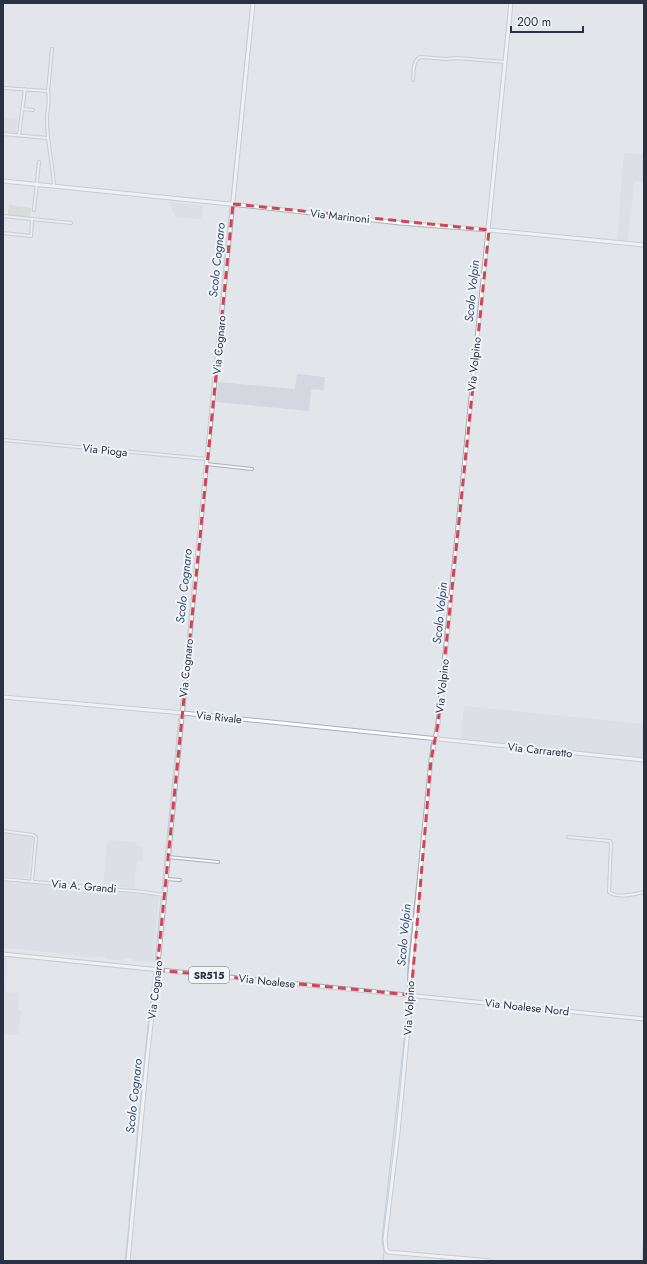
<svg xmlns="http://www.w3.org/2000/svg" width="647" height="1264" font-family="Jost,sans-serif">
<style>
.built{fill:#d4d7df}
.green{fill:#c6d4c3}
.lines{fill:none;stroke-linecap:round;stroke-linejoin:round}
.stream{stroke:#9cb0cb;stroke-width:1}
.street-casing{stroke:#aaafb8;stroke-width:4}
.secondary-casing{stroke:#aaafb8;stroke-width:5}
.primary-casing{stroke:#a1a8b6;stroke-width:5}
.street{stroke:#f5f6f8;stroke-width:2}
.secondary{stroke:#fff;stroke-width:3}
.primary{stroke:#fff;stroke-width:3}
.marked{fill:none;stroke:#d14551;stroke-width:3;stroke-dasharray:8 5;stroke-linejoin:round}
.labels{text-anchor:middle;dominant-baseline:central;stroke-width:4;stroke-linejoin:round;paint-order:stroke}
.shield{fill:#f1f4f8;stroke:#656c79;stroke-width:1}
.shield-label{font-size:10px;font-weight:bold;fill:#293143}
.street-label{font-size:11px;fill:#293143;stroke:#f1f4f8}
.water-label{font-size:12px;font-style:italic;fill:#324d78;stroke:#f1f4f8}
</style>
<rect width="100%" height="100%" fill="#e2e5ea"/>
<path class="built" d="M3 118 18 119 16 134 3 133Z
M624 153 644 155V182L634 181 628 241 617 240Z
M171 202 203 206 201 219 176 217 172 209Z
M297 374 325 377 324 390 311 389 309 411 216 402 218 382 295 389Z
M464 706 644 724V758L461 741Z
M3 833 33 836 28 878 3 876Z
M109 840 136 842V846L143 847 142 861H137L134 888 103 885 107 843H109Z
M3 881 152 895 159 897 154 948V962L132 961V959L126 958 122 960 105 959V957L97 956 96 958 30 950 3 948Z
M3 957H7L6 992 18 993V1010L21 1011 18 1035 3 1034Z"/>
<path class="green" d="M9 205 31 208 30 217 8 215Z"/>
<g class="lines">
<path class="stream" d="M231 200 251 3
M487 226 509 3
M205 458 230 207
M180 712 205 462
M436 724 481 284
M430 760 431 745 434 735
M162 890 179 716
M155 962 161 898
M408 990V966L427 787
M129 1222 143 1073 154 972
M125 1261 129 1225
M383 1261 384 1252 382 1239 408 1005
M642 1261 644 1236"/>
<g class="street-casing">
<path id="street" d="M413 80C414 72 412 60 421 57L446 59 457 58 505 62
M3 88 48 91C50 98 48 108 47 116 46 140 53 163 54 186
M48 91 52 49
M22 109 33 110
M3 134 47 138
M19 135 25 89
M34 210 39 162
M3 216 71 223
M3 233 31 236 32 219
M3 440 207 459
M206 464 252 469
M3 831 33 835 36 837 32 882
M568 837 610 841 611 843 609 892C618 899 634 894 644 892
M168 857 218 862
M3 879 143 892 164 895
M166 879 180 880"/>
</g>
<g class="secondary-casing">
<path id="secondary" d="M3 181 240 205 400 223 489 230 644 245
M3 697 183 713 644 760
M128 1261 147 1059 159 954 207 459 253 3
M491 1261 388 1252 386 1249 385 1239 398 1132 409 1018 410 975 431 760 438 724 511 3
M644 1261V1260"/>
</g>
<g class="primary-casing">
<path id="primary" d="M3 954 644 1019"/>
</g>
<use href="#street" class="street"/>
<use href="#secondary" class="secondary"/>
<use href="#primary" class="primary"/>
</g>
<path d="M0 0H647V1264H0ZM233 204 489 230 438 724 431 760 411 995 157 970Z" fill="#e2e5ea" fill-opacity=".55" fill-rule="evenodd"/>
<path class="marked" d="M233 204 489 230 438 724 431 760 411 995 157 970Z"/>
<g class="labels">
<rect class="shield" x="189" y="967" width="40" height="16" rx="3"/>
<g class="shield-label">
<text x="209" y="975">SR515</text>
</g>
<g class="street-label">
<text transform="translate(340 216) rotate(6)">Via Marinoni</text>
<text transform="translate(219 345) rotate(-85)">Via Cognaro</text>
<text transform="translate(474 364) rotate(-84)">Via Volpino</text>
<text transform="translate(105 450) rotate(6)">Via Pioga</text>
<text transform="translate(186 668) rotate(-84)">Via Cognaro</text>
<text transform="translate(442 686) rotate(-84)">Via Volpino</text>
<text transform="translate(219 717) rotate(6)">Via Rivale</text>
<text transform="translate(540 750) rotate(6)">Via Carraretto</text>
<text transform="translate(84 886) rotate(5)">Via A. Grandi</text>
<text transform="translate(267 981) rotate(6)">Via Noalese</text>
<text transform="translate(155 990) rotate(-83)">Via Cognaro</text>
<text transform="translate(527 1007) rotate(6)">Via Noalese Nord</text>
<text transform="translate(409 1008) rotate(-87)">Via Volpino</text>
</g>
<g class="water-label">
<text transform="translate(217 260) rotate(-84)">Scolo Cognaro</text>
<text transform="translate(472 291) rotate(-84)">Scolo Volpin</text>
<text transform="translate(184 586) rotate(-84)">Scolo Cognaro</text>
<text transform="translate(440 613) rotate(-84)">Scolo Volpin</text>
<text transform="translate(404 935) rotate(-85)">Scolo Volpin</text>
<text transform="translate(134 1096) rotate(-84)">Scolo Cognaro</text>
</g>
</g>
<rect width="647" height="1264" fill="none" stroke="#293143" stroke-width="8"/>
<path d="M511 26v6h72v-6" fill="none" stroke="#293143" stroke-width="2"/>
<text x="517" y="26" font-size="12" fill="#293143" stroke="#f1f4f8" stroke-width="3" paint-order="stroke">200 m</text>
</svg>
